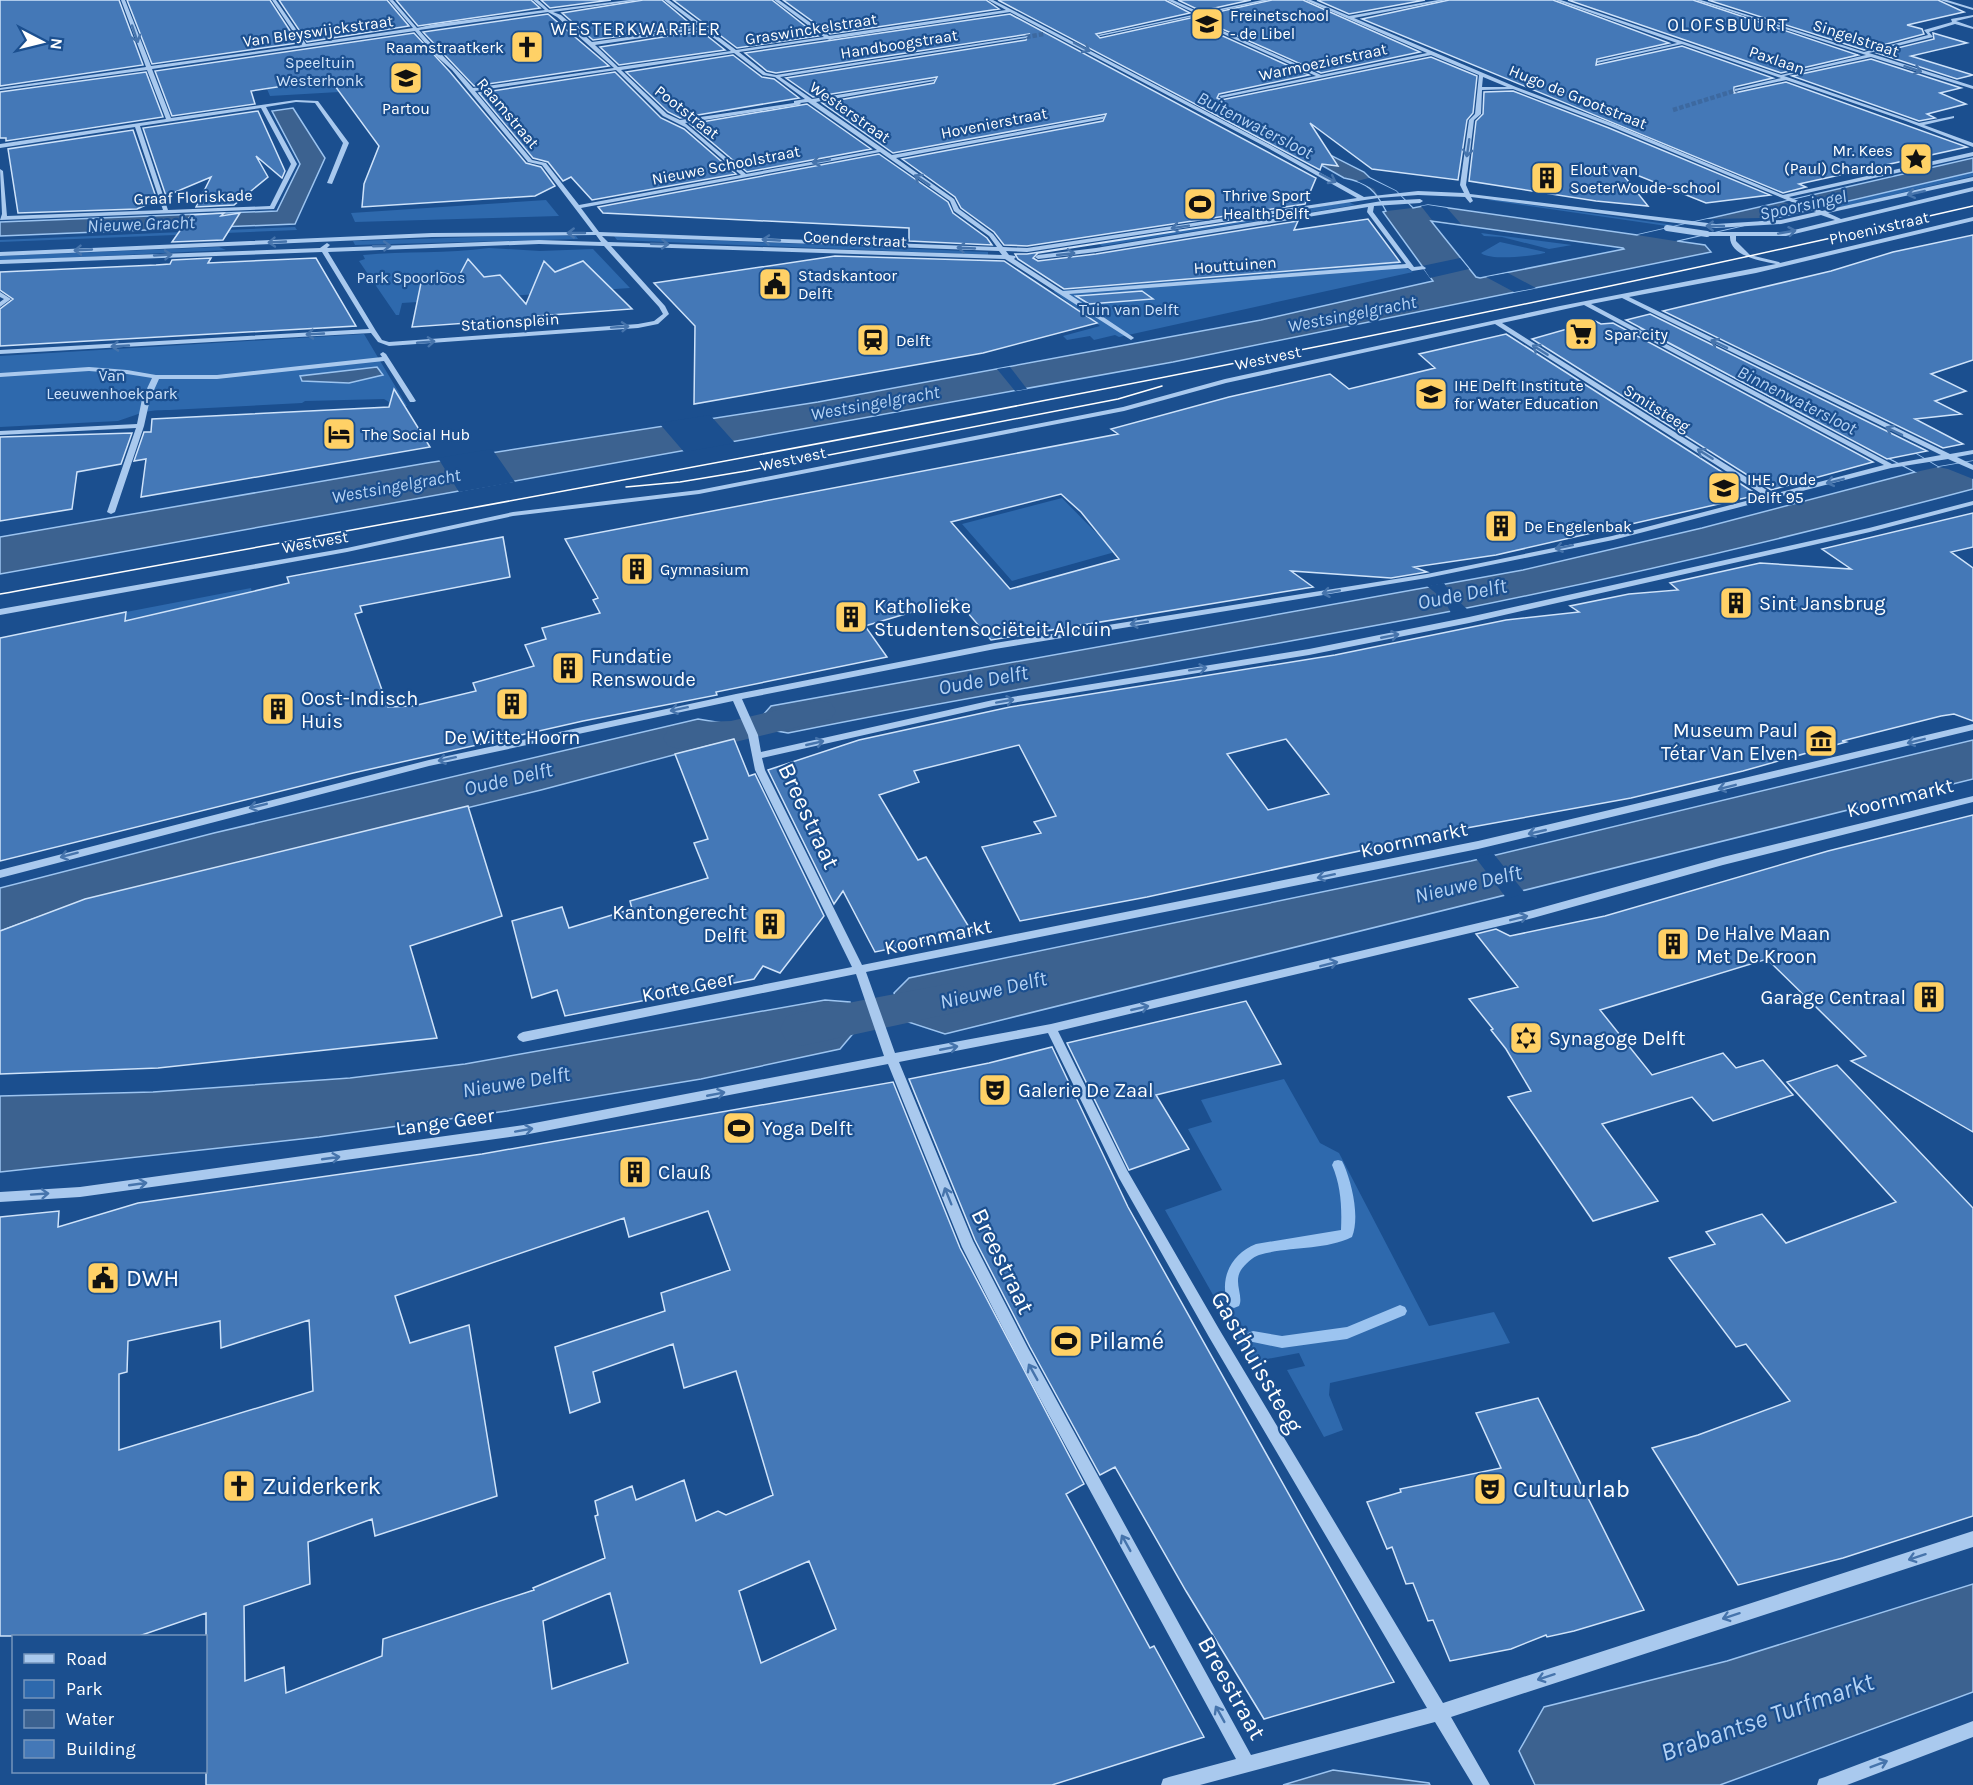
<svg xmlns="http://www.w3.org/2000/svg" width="1973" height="1785" font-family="Karla,sans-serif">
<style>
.green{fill:#2e69ad}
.water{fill:#3c6290;stroke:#9cc4f0;stroke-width:1.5;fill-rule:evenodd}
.pier{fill:#1b4f8f}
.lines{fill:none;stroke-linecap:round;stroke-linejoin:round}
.stream{fill:#9cc4f0;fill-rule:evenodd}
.canal{fill:#3c6290;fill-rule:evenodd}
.building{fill:#4478b7;stroke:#cfe3fa;stroke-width:1.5;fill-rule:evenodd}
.minor-tunnel{stroke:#3d69a0;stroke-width:4.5;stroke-dasharray:4.5 2;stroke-linecap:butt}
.minor{fill:#a9c9ee;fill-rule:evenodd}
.tram{stroke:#fff;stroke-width:1.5}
.minor-bridge{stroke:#a9c9ee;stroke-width:6}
.oneway{stroke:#4674ac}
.labels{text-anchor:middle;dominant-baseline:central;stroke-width:4.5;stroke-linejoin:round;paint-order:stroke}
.far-poi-label{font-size:16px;fill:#fff;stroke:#1b4f8f;text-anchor:start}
.far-street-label{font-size:16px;fill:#fff;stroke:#1b4f8f}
.far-park-label{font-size:16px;fill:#cfe3fa;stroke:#1b4f8f}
.far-neighbourhood-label{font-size:18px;letter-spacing:1.5px;fill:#fff;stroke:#1b4f8f}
.far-water-label{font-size:18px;font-style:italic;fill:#b5d3f5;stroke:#1b4f8f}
.poi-label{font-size:20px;fill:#fff;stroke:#1b4f8f;text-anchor:start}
.street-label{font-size:20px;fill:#fff;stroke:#1b4f8f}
.water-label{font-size:21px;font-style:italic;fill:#b5d3f5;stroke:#1b4f8f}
.near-street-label{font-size:24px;fill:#fff;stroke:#1b4f8f}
.near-poi-label{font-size:24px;fill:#fff;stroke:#1b4f8f;text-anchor:start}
.near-water-label{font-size:26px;font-style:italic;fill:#b5d3f5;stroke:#1b4f8f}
</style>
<rect width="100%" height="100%" fill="#1b4f8f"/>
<path class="green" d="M269 57 364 84 339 92 270 96 267 89 286 86Z
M1973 172V176L1841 207 1835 205Z
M546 200 559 216 355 222 351 213Z
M1488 200H1496L1674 225 1667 226Z
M1349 202 1355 205 1102 246 1099 244Z
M295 227 297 230 0 242V240Z
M1481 233 1572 245 1549 249 1502 237 1484 236Z
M539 235 576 236 578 239 355 245 353 241Z
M614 236 988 252V255L617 240Z
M1500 242 1545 252V253C1532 256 1490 261 1481 253Z
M219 247 226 250 0 261V256Z
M489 248 540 251 593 249 630 288 402 303 399 315H396L359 261 365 259 363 255C405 251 447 254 489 248Z
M1398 263 1413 272 1119 337 1115 335 1094 340 1090 336 1067 340 1063 336 1100 326 1053 291Z
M364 334 407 406 388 407 389 402 384 399 305 401 302 403 170 410C144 410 142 413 118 421L0 427V356Z
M1062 498 1115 552 1012 581 962 524Z
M251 588 252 592 125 620 126 612Z
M1284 1079 1320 1143 1339 1153 1429 1326 1494 1312 1510 1343 1330 1383 1329 1395 1343 1430 1324 1437 1287 1370 1305 1366 1299 1353 1251 1362 1165 1210 1222 1190 1188 1129 1212 1122 1201 1100Z"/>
<path class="water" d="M1087 32 1364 172 1370 178 1396 191 1413 208 1428 205 1637 235 1973 158V172L1677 241 1705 245 1711 252 1173 362 0 574V537L427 463 818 402 1261 320 1433 281 1383 212 1386 211C1376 191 1367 182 1344 178ZM1431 221 1623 248 1624 249 1480 278 1476 277Z
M293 108 325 158 295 224 0 236V222L277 211 300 164 272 111Z
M1636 323 1881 433 1938 467 1973 461V489C1800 535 1627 576 1452 611 1231 654 1008 688 788 733L771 730 763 715 771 706 1523 570 1702 528 1915 472 1641 329Z
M377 367 383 375 349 383 302 381 300 376Z
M698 719 728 724 734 739 541 790 85 900 0 931V888L214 833Z
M1973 740V779L945 1034 902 1020 894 993 909 978 1471 861Z
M825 1000 850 1002 856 1030 840 1049 701 1079 507 1111 319 1137 0 1172V1096L153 1092 350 1078 465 1064Z
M1973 1584V1692L1720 1785H1535L1519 1751 1544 1707 1727 1661Z
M1333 1770 1429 1783 1430 1785H1283Z"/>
<path class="pier" d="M1369 178 1396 191 1412 208 1387 211 1374 189 1357 181Z
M1813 195 1835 205 1805 212 1784 202Z
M1428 205 1447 208 1461 224 1432 220 1421 206Z
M1797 213 1675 241 1637 235 1707 219 1761 218Z
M1460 258 1469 269 1430 278 1422 266Z
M1508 273 1536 288 1514 292 1486 277Z
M1010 367 1027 389 1015 391 997 369Z
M710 415 735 443 684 452 659 423Z
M1881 433 1938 467 1973 461V479L1948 469 1938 467 1916 472 1855 440Z
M492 449 515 482 459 492 438 458Z
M1444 583 1451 594 1468 610 1451 613 1444 600 1427 586Z
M1493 853 1525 893 1507 899 1475 857Z"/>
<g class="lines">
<path class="stream" d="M1338 1160 1342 1161 1344 1165C1352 1184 1360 1217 1352 1237 1323 1251 1289 1246 1259 1255 1253 1257 1245 1264 1241 1270 1233 1283 1244 1296 1239 1306L1234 1308 1229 1306C1218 1281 1230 1254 1256 1244L1341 1230C1342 1207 1341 1186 1332 1165L1334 1161Z
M1400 1305 1405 1307 1407 1311 1405 1315 1347 1339 1282 1348 1248 1341 1246 1337 1248 1333 1253 1331 1282 1336 1347 1327Z"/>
<path class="canal" d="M819 700 831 703 836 711 831 719 731 743 702 744 680 749 668 746 663 738 668 730 702 722 731 721Z
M952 983 967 988 973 999 967 1010 801 1046 786 1041 780 1029 786 1017 801 1012Z"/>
</g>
<path class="building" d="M0 0H119L143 65 0 86Z
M127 0H270L298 43 152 64Z
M279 0H387L409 26 307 42Z
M396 0H531L540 8 418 26Z
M541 0H611L550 8Z
M643 0H662L693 26 593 40 562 13Z
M673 0H772L818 36 737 48Z
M783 0H986L999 9 830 34Z
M998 0H1165L1190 13 1096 34 1100 38 1272 0H1303L1420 52 1321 73 1220 28 1215 30 1216 33 1309 75 1219 94 1217 98 1221 100 1431 57 1477 76 1473 113 1467 120 1458 180 1372 169 1310 123 1338 166 1322 164 1320 170Z
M1178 0H1251L1201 11Z
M1317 0H1425L1349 14Z
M1449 0H1553L1669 43 1597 59 1596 65 1682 46 1773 78 1734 87V93L1786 82 1967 147 1799 184 1806 187 1783 193 1362 19Z
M1568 0H1693L1858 55 1781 73Z
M1708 0H1938L1964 12 1907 25 1922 29 1924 34 1864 50Z
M548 14 609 66 474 86 423 32Z
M1010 14 1316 178 1305 204 1027 246 1004 245 994 232 961 208 955 197 902 159 1103 121 1106 114 893 153 822 103 934 83 937 77 813 97 786 78 1026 40 1029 34 776 73 767 71 745 53Z
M701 31 725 50 619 65 600 47Z
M414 33 450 72 526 163 541 167 555 186 535 196 362 207 364 184 379 146 330 79 251 91 255 104 172 116 155 71Z
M1933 33 1967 43 1911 56 1973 75 1957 79 1877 53 1934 39Z
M733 55 762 77 774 79 799 98 680 118 668 112 626 72Z
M1871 59 1961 88 1940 93 1966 104 1927 114 1935 118 1919 121 1792 76Z
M146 72 163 117 6 141V138H0V92Z
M615 72 661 118 684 129 736 174 592 200 571 177 563 181 548 162 533 158 479 93Z
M1513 91 1609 128 1770 195 1706 203 1617 167 1648 206 1596 201 1469 181 1476 121 1483 114 1484 92Z
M807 104 871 149 747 172 690 124Z
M258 111 285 171 282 178 256 156 268 177 234 205 196 207 211 177 166 196 143 128Z
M133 130 157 200 137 209 18 213 8 149Z
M879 154 948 202 953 213 987 238 992 245 909 241V228L603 213 598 207Z
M224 213 221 216 240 213 223 240 172 242 191 215Z
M1292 213 1038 253 1033 258 1038 261 1096 254 1298 221 1294 230 1368 219 1400 262 1064 289 1018 259 1015 254H1027Z
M1973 235V360L1931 374 1966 391 1935 401 1961 414 1915 419 1963 444 1943 448 1663 311 1831 271 1893 252Z
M835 256 1004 261 1097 323 983 353 694 404 695 326 654 283Z
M211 258 208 263 316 258 356 326 0 346V309L13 299 0 290V272L156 265 170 264 172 260Z
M468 259 484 277 500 275 526 304 544 261 555 272 583 261 632 309 538 316 543 322 477 327 481 322 412 327 422 278 438 272 459 276Z
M1142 291 1153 299 1089 304 1076 296Z
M1650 314 1927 451 1887 459 1626 320Z
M1595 321 1601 324 1613 323 1873 462 1771 490 1532 339Z
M1506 334 1758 495 1496 555 1414 567 1427 572 1391 578 1291 571 1313 587 991 640 956 599 865 626 887 657 716 692 717 695 583 721 353 773 0 861V638L126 612 125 621 289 583 287 577 503 537 510 577 360 606 362 612 355 614 388 707 413 706 476 691 473 683 534 666 525 645 546 639 542 628 600 613 593 600 598 598 565 539 1118 434 1111 429 1229 397 1330 374 1349 389 1435 368 1419 354ZM1061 494 1081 512 1119 559 1010 589 951 522Z
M394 389 430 447 141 497 146 459 134 461 144 432H151L152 419 389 407Z
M132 433 121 464 77 472 72 509 0 521V437Z
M1973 513V547L1951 552 1973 568V721L1954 714 1941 716 1842 741 1846 742 1743 771 1631 798 1461 829 1147 897 1020 921 982 847 1041 833 1034 822 1056 816 1019 745 914 771 919 782 879 795 918 860 926 857 972 932 875 952 843 891 834 904 768 770 859 740 1010 707 1335 655 1506 620 1579 612 1570 606 1629 594 1678 590 1670 583 1760 563 1851 569 1822 549ZM1286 739 1329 794 1268 810 1227 754Z
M734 739 749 776 755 774 824 916 780 973 763 966 754 979 565 1016 557 990 532 998 512 921 562 907 569 928 632 909 630 901 708 878 694 843 708 839 675 754Z
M468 806 502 916 410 946 437 1038 158 1068 0 1074V931L85 899Z
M1973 815V1132L1851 1061 1866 1056 1767 959 1600 1010 1652 1075 1723 1053 1736 1068 1763 1060 1793 1095 1713 1121 1692 1097 1602 1124 1658 1201 1593 1221 1508 1097 1531 1091 1506 1049 1491 1030 1493 1029 1469 999 1518 987 1476 934 1496 929 1510 936 1605 916 1828 851Z
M1246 1001 1281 1064 1156 1095 1189 1149 1129 1170 1067 1043Z
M1052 1047 1128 1207 1394 1682 1264 1719 1186 1591 1115 1467 1100 1475 1030 1347 975 1240 909 1079 989 1063Z
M1837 1065 1973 1208V1516L1843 1558 1738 1585 1652 1448 1698 1435 1790 1401 1746 1344 1736 1347 1669 1258 1715 1244 1706 1232 1762 1214 1786 1243 1896 1202 1787 1082Z
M893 1082 960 1248 1084 1484 1066 1494 1150 1648 1154 1646 1204 1737 1052 1785H206V1613L139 1636H0V1217L59 1211 58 1227 138 1203 482 1154ZM708 1211 730 1270 661 1293 665 1311 555 1347 570 1413 600 1402 593 1372 673 1344 684 1388 736 1371 773 1495 726 1515 718 1511 696 1521 684 1480 636 1500 632 1486 595 1501 598 1515 595 1516 605 1558 533 1588 534 1590 383 1639 382 1656 286 1693 284 1667 245 1681 244 1606 310 1584 308 1542 372 1519 375 1536 497 1496 469 1325 410 1343 395 1296 624 1218 629 1237ZM309 1320 313 1391 119 1450V1374L127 1372 128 1341 220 1321 221 1348ZM809 1561 836 1629 761 1663 739 1591ZM610 1593 628 1663 552 1689 543 1621Z
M1538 1398 1644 1610 1574 1631 1547 1637 1546 1635 1511 1649 1450 1661 1433 1620 1428 1621 1413 1583 1406 1584 1392 1547 1387 1549 1367 1502 1401 1492 1400 1489 1501 1468 1476 1413Z"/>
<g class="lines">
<path class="minor-tunnel" d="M1026 37 1044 34
M1673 110 1737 90"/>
<path class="minor" d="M121 0H125L151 66 302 45 272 0H276L306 44 413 28 389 0H393L417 28 435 24 545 10 533 0H538L549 10 629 0H641L553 12 561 15 592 42 699 27 664 0H669L736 50 824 37 774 0H779L829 36 1006 10 988 0H993L1270 145 1364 197 1418 191 1464 193 1460 185 1469 120 1475 114 1479 75 1431 55 1221 98 1219 96 1316 76 1217 31 1221 30 1321 75 1427 53 1305 0H1311L1349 16 1438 0H1447L1354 18 1516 87 1614 124 1783 195 1973 152V156L1789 197 1822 211 1973 177V181L1828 213 1841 219 1973 187V191L1786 236H1736V241L1750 255 1779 262 1780 263 1973 217V221L1756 273 1629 297 1950 454 1973 450V454L1957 457 1973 465V470L1948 459 1891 468 1613 540 1427 578 995 649 742 699 758 735 761 752 993 700 1309 649 1469 617 1869 528 1973 501V505L1870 532 1469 623 1309 655 993 706 762 758 765 770 862 965 1478 841 1973 724V730L1478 849 866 972 895 1053 1051 1024 1533 910 1723 857 1973 796V802L1723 865 1533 918 1058 1031 1127 1170 1219 1329 1443 1703 1973 1531V1547L1451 1717 1490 1785H1473L1435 1722 1200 1785H1161L1163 1779 1169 1777 1236 1759 1018 1358 962 1247 888 1064 524 1135 80 1197 0 1202V1192L80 1187 524 1125 884 1056 856 974 523 1042 519 1040 517 1037 519 1034 523 1032 852 967 755 770 748 735 733 701 429 766 0 878V870L429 760 736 694 995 643 1427 574 1612 536 1765 496 1495 324 1226 383 1124 411 699 494 513 516 347 552 0 615V609L347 548 513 512 699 490 1123 407 1225 379 1560 306 1776 264C1761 261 1729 256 1730 236H1707L1704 234 1707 232H1786L1835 220 1821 215 1781 224 1716 228 1471 197 1473 201 1470 203 1465 197 1418 195 1378 198 1027 252 1006 251 1009 255 1015 256 1016 257 1014 259 1063 291 1406 264 1367 212 1368 207 1096 252 1038 259 1035 257 1038 255 1096 248 1382 201 1420 199 1423 201 1420 203 1374 206 1373 212 1414 267 1423 266 1426 268 1425 269 1412 271 1408 268 1069 294 1133 337 1134 338 1131 340 1005 259 611 246 665 306 669 314 658 324 638 328 389 346 378 342 371 333 0 354V350L369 329 322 252 0 264V260L320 248 327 243 330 245 327 248 539 240 601 242 596 235 432 237 0 256V252L432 233 593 232 542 165 528 162 452 70 435 55 415 31 152 69 171 118 296 100 318 101 349 143 332 184 327 183 343 143 315 103 296 102 266 107 297 164 274 209 0 220 2 214 0 169 3 171 7 216 163 210 135 127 0 148V144L166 119 147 70 0 90V88L146 67ZM548 12 557 17 614 68 473 88C456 68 436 50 419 30ZM1010 12 1266 147 1357 198 1027 248 1003 247 993 234 959 209 954 199 896 158 1103 119 1105 116 892 155 816 102 934 81 936 79 812 99 780 77 1026 38 1028 36 776 75 766 73 739 52 827 39 830 40 832 39ZM702 29 731 51 618 67 595 45ZM734 53 763 75 775 77 805 99 794 101V103L680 120 667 114 621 70ZM616 70 663 116 685 127 741 175 579 205 546 163 532 160 475 91ZM1483 77 1507 87H1482ZM1513 89 1610 126 1816 212 1781 220 1716 224 1470 194 1466 185 1474 120 1481 114 1482 90ZM808 102 877 150 746 174 685 123 799 105 801 104 800 103ZM261 108 291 164 270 206 168 210 140 126ZM880 152 950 201 954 211 989 236 997 247 599 232 581 208ZM602 236 999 251 1002 255 608 242ZM539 244 604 246 659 307 663 314 654 321 638 324 389 342 382 340 376 331 328 252ZM1622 298 1941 455 1892 464 1591 304ZM1584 305 1884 465 1773 494 1502 323ZM1048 1033 1119 1178 1209 1337 1427 1708 1251 1755 1028 1348 973 1241 899 1062Z
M1167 0H1173L1201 13 1262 0H1270L1100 36 1098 35 1197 14Z
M1555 0H1561L1781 75 1866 55 1695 0H1701L1864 52 1928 35 1924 30 1952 22 1951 19 1973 15V17L1956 21 1973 27V29L1955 24 1929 32 1933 37 1869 53 1973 86V89L1871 57 1784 76 1919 123 1954 116V118L1924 125 1973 143V147L1906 121 1786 80 1735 91V89L1781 78 1682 44 1597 63V61L1677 43Z
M1940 0H1947L1973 8V10Z
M0 292 11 299 0 307V302L4 299 0 297Z
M383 352 386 354 416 401 414 402H410L384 361 217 379H159L150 399 144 426 115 512 111 514 107 512 136 428 0 435V431L137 424 142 399 152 378 127 374 89 371 0 377V373L89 367 127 370 156 375H217L382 357 380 354Z
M1973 1721V1737L1847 1785H1817L1819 1779 1825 1777Z"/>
<path class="tram" d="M626 487 680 482 746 471 1118 399 1162 386
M0 594C660 474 1319 356 1973 206"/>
<path class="minor-bridge" d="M1667 228 1707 234"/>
</g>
<defs><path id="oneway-shaft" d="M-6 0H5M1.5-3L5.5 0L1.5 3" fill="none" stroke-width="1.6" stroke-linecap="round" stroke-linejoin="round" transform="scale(1.5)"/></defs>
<g class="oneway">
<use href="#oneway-shaft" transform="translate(135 34) rotate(71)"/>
<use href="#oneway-shaft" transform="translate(1082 47) rotate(28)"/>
<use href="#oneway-shaft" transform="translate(1913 69) rotate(18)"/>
<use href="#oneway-shaft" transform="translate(1468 148) rotate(98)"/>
<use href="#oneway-shaft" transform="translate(821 161) rotate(170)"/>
<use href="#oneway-shaft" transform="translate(1328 178) rotate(28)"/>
<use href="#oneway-shaft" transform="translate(922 180) rotate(-146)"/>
<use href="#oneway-shaft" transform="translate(1916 193) rotate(167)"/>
<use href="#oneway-shaft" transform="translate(1715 226) rotate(-180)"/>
<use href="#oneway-shaft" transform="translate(1180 227) rotate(171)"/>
<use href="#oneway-shaft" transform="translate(1787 232) rotate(-10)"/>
<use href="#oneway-shaft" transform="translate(576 233) rotate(-180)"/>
<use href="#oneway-shaft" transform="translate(771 240) rotate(-177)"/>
<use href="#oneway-shaft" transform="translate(277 242) rotate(177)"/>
<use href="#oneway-shaft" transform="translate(660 244) rotate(2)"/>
<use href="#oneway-shaft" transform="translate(382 246) rotate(-2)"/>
<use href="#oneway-shaft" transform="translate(966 248) rotate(-177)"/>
<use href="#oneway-shaft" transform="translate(83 250) rotate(177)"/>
<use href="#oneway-shaft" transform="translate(1066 254) rotate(-6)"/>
<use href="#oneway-shaft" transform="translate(163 255) rotate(-3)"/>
<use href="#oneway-shaft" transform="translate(620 327) rotate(-4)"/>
<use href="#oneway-shaft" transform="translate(315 334) rotate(177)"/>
<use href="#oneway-shaft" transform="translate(426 342) rotate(-5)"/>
<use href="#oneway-shaft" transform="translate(1719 344) rotate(-154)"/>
<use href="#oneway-shaft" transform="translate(120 346) rotate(177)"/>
<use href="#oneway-shaft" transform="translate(1540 350) rotate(-148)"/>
<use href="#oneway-shaft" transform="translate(1894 431) rotate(-154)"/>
<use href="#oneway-shaft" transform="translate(1705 454) rotate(-148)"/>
<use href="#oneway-shaft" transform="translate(1835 481) rotate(166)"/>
<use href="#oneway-shaft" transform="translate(1564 547) rotate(168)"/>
<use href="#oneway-shaft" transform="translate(1331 592) rotate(170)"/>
<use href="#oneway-shaft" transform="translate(1139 623) rotate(171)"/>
<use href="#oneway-shaft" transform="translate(1390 636) rotate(-11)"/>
<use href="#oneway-shaft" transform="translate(1198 669) rotate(-9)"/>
<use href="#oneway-shaft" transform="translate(1005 701) rotate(-10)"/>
<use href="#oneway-shaft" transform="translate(679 709) rotate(168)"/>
<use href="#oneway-shaft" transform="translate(1916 741) rotate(166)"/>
<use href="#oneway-shaft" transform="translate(815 743) rotate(-13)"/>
<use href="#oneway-shaft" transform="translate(447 759) rotate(168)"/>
<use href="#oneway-shaft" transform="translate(1727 787) rotate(166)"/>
<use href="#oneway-shaft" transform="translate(258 806) rotate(166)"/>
<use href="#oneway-shaft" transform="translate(1537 832) rotate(167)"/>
<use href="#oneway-shaft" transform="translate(69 855) rotate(165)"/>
<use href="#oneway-shaft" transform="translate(1326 876) rotate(168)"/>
<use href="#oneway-shaft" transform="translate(1519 918) rotate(-14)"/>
<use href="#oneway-shaft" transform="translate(1329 964) rotate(-14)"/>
<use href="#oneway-shaft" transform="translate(1140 1008) rotate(-13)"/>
<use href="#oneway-shaft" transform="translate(949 1048) rotate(-11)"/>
<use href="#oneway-shaft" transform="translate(716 1094) rotate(-11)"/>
<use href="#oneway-shaft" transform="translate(524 1130) rotate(-10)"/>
<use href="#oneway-shaft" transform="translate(331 1158) rotate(-8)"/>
<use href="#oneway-shaft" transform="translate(138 1184) rotate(-8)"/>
<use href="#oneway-shaft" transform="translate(40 1194) rotate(-4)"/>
<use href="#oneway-shaft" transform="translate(948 1196) rotate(-112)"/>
<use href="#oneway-shaft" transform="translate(1033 1372) rotate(-119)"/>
<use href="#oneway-shaft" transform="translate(1126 1543) rotate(-119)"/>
<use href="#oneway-shaft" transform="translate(1917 1557) rotate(162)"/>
<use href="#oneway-shaft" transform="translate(1731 1616) rotate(162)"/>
<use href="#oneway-shaft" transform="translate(1546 1677) rotate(162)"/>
<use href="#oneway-shaft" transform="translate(1220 1714) rotate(-119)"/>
<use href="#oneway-shaft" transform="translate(1879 1764) rotate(-21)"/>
</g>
<defs>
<g id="school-square" transform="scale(1.725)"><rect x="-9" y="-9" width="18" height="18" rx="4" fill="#ffd166" stroke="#1b4f8f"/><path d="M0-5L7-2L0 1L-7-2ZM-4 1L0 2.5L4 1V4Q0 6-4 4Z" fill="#111"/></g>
<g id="church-square" transform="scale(1.725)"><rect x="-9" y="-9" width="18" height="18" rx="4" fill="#ffd166" stroke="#1b4f8f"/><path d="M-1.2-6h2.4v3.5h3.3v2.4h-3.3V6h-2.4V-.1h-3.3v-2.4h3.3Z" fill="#111"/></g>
<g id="sight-square" transform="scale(1.725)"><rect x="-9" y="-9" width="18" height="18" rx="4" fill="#ffd166" stroke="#1b4f8f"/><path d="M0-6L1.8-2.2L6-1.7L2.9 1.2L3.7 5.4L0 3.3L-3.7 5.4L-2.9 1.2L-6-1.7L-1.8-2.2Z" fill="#111"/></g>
<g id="building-square" transform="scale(1.725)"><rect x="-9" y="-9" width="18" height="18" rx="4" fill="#ffd166" stroke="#1b4f8f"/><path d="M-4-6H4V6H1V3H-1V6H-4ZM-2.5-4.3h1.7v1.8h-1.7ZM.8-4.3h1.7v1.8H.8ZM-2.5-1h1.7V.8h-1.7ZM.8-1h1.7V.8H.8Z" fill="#111"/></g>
<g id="stadium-square" transform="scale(1.725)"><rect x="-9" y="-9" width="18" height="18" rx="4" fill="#ffd166" stroke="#1b4f8f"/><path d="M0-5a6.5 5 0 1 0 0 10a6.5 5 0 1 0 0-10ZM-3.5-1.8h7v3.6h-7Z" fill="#111"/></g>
<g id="civic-square" transform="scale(1.725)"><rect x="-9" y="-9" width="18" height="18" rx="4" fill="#ffd166" stroke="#1b4f8f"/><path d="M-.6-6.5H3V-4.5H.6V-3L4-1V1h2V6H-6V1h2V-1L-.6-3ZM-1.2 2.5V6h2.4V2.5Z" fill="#111"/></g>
<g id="supermarket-square" transform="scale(1.725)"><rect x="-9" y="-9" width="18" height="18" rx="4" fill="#ffd166" stroke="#1b4f8f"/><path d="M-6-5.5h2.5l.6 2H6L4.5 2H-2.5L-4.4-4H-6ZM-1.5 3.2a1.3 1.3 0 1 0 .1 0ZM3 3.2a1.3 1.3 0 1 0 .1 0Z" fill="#111"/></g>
<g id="station-square" transform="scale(1.725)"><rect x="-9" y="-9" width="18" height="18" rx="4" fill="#ffd166" stroke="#1b4f8f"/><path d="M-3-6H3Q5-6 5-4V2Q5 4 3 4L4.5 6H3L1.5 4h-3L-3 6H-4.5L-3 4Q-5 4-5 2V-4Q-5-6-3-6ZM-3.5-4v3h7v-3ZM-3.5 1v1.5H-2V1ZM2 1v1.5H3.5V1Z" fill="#111"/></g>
<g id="university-square" transform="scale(1.725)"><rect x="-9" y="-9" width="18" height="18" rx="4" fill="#ffd166" stroke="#1b4f8f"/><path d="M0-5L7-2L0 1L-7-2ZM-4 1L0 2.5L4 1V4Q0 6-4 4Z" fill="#111"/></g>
<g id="hotel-square" transform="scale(1.725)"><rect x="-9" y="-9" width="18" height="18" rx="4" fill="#ffd166" stroke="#1b4f8f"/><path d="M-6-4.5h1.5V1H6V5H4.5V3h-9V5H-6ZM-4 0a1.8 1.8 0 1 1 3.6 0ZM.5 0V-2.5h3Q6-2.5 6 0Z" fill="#111"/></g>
<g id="museum-square" transform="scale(1.725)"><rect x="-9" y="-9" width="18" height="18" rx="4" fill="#ffd166" stroke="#1b4f8f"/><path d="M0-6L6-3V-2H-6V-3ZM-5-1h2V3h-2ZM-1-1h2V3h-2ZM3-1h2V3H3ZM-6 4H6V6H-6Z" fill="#111"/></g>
<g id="synagogue-square" transform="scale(1.725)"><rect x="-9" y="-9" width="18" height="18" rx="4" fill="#ffd166" stroke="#1b4f8f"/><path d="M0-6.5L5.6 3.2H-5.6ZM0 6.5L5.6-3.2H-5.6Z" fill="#111"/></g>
<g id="theatre-square" transform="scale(1.725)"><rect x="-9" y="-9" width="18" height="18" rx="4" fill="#ffd166" stroke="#1b4f8f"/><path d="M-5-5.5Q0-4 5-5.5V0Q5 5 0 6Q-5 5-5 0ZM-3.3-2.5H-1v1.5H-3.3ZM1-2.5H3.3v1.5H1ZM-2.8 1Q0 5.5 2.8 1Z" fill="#111"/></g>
</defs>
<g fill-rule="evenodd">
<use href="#school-square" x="1207" y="24"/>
<use href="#church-square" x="527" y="47"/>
<use href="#school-square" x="406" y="78"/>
<use href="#sight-square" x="1916" y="159"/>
<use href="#building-square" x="1547" y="178"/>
<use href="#stadium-square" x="1200" y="204"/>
<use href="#civic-square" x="775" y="284"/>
<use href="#supermarket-square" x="1581" y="334"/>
<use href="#station-square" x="873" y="340"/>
<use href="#university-square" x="1431" y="394"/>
<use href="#hotel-square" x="339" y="434"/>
<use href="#school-square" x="1724" y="488"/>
<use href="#building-square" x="1501" y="526"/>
<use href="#building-square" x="637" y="569"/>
<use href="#building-square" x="1736" y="603"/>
<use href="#building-square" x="851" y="617"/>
<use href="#building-square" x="568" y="668"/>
<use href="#building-square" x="512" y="704"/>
<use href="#building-square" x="278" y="709"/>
<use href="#museum-square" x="1821" y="741"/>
<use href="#building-square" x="770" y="924"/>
<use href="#building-square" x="1673" y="944"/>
<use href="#building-square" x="1929" y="997"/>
<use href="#synagogue-square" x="1526" y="1038"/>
<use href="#theatre-square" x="995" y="1090"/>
<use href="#stadium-square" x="739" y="1128"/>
<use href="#building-square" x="635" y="1172"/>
<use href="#civic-square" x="103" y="1278"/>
<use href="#stadium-square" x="1066" y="1341"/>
<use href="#church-square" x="239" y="1486"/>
<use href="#theatre-square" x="1490" y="1489"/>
</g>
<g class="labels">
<g class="far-poi-label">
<text x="1230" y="15">Freinetschool<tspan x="1230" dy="18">- de Libel</tspan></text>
<text x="504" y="47" text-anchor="end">Raamstraatkerk</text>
<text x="406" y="108" text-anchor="middle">Partou</text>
<text x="1893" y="150" text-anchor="end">Mr. Kees<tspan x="1893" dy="18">(Paul) Chardon</tspan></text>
<text x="1570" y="169">Elout van<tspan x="1570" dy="18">SoeterWoude-school</tspan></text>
<text x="1223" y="195">Thrive Sport<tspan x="1223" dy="18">Health Delft</tspan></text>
<text x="798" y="275">Stadskantoor<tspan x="798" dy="18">Delft</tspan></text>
<text x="1604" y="334">Spar city</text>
<text x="896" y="340">Delft</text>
<text x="1454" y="385">IHE Delft Institute<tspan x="1454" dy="18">for Water Education</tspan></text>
<text x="362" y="434">The Social Hub</text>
<text x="1747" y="479">IHE, Oude<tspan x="1747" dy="18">Delft 95</tspan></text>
<text x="1524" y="526">De Engelenbak</text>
<text x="660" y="569">Gymnasium</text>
</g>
<g class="far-street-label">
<text transform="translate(811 29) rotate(-9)">Graswinckelstraat</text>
<text transform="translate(318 31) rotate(-8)">Van Bleyswijckstraat</text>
<text transform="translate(1856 38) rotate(18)">Singelstraat</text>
<text transform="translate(899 44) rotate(-9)">Handboogstraat</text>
<text transform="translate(1777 60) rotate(19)">Paxlaan</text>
<text transform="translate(1323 62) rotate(-12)">Warmoezierstraat</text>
<text transform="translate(1578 97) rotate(22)">Hugo de Grootstraat</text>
<text transform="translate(687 112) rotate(38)">Pootstraat</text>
<text transform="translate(850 112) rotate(35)">Westerstraat</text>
<text transform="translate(508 113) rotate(50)">Raamstraat</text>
<text transform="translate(994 123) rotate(-11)">Hovenierstraat</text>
<text transform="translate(726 165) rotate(-11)">Nieuwe Schoolstraat</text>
<text transform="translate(193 197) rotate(-2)">Graaf Floriskade</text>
<text transform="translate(1879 228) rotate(-13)">Phoenixstraat</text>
<text transform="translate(855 239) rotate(3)">Coenderstraat</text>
<text transform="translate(1235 265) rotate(-4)">Houttuinen</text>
<text transform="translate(510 322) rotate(-4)">Stationsplein</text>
<text transform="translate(1268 358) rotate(-12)">Westvest</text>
<text transform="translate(1657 408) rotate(32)">Smitsteeg</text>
<text transform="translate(793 459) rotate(-12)">Westvest</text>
<text transform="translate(315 542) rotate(-10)">Westvest</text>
</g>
<g class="far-park-label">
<text x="320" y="62">Speeltuin<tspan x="320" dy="18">Westerhonk</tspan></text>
<text x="411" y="277">Park Spoorloos</text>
<text x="1129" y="309">Tuin van Delft</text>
<text x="112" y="375">Van<tspan x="112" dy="18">Leeuwenhoekpark</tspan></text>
</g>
<g class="far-neighbourhood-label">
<text x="1728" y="25">OLOFSBUURT</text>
<text x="636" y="29">WESTERKWARTIER</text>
</g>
<g class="far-water-label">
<text transform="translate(1255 125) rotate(27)">Buitenwatersloot</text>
<text transform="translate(1803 205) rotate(-12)">Spoorsingel</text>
<text transform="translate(141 224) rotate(-2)">Nieuwe Gracht</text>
<text transform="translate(1352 314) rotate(-11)">Westsingelgracht</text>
<text transform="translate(1797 400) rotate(27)">Binnenwatersloot</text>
<text transform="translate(875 403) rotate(-10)">Westsingelgracht</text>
<text transform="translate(396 486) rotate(-10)">Westsingelgracht</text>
</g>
<g class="poi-label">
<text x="1759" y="603">Sint Jansbrug</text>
<text x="874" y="606">Katholieke<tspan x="874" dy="23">Studentensociëteit Alcuin</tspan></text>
<text x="591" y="656">Fundatie<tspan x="591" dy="23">Renswoude</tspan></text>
<text x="301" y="698">Oost-Indisch<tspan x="301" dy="23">Huis</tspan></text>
<text x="1798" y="730" text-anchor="end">Museum Paul<tspan x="1798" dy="23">Tétar Van Elven</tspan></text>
<text x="512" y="737" text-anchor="middle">De Witte Hoorn</text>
<text x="747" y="912" text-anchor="end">Kantongerecht<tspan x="747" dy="23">Delft</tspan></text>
<text x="1696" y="933">De Halve Maan<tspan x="1696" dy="23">Met De Kroon</tspan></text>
<text x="1906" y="997" text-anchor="end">Garage Centraal</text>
<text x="1549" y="1038">Synagoge Delft</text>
<text x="1018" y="1090">Galerie De Zaal</text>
<text x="762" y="1128">Yoga Delft</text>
<text x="658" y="1172">Clauß</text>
</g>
<g class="street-label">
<text transform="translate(1900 798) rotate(-14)">Koornmarkt</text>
<text transform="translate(1414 840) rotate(-12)">Koornmarkt</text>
<text transform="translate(938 937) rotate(-12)">Koornmarkt</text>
<text transform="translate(688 987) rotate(-11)">Korte Geer</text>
<text transform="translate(445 1122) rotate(-8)">Lange Geer</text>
</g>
<g class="water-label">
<text transform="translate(1462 594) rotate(-11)">Oude Delft</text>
<text transform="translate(983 680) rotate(-10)">Oude Delft</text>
<text transform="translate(508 779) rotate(-13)">Oude Delft</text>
<text transform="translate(1468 884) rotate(-13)">Nieuwe Delft</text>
<text transform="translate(993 990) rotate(-13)">Nieuwe Delft</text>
<text transform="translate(516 1082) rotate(-9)">Nieuwe Delft</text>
</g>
<g class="near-street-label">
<text transform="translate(809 816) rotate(65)">Breestraat</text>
<text transform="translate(1003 1261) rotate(64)">Breestraat</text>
<text transform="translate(1257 1362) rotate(60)">Gasthuissteeg</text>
<text transform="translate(1232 1688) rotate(61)">Breestraat</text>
</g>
<g class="near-poi-label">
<text x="126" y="1278">DWH</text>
<text x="1089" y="1341">Pilamé</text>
<text x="262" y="1486">Zuiderkerk</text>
<text x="1513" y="1489">Cultuurlab</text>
</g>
<g class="near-water-label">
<text transform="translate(1767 1717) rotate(-19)">Brabantse Turfmarkt</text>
</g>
</g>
<rect x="12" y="1635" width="195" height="138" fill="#1b4f8f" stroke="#7695bc" stroke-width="1.5"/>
<rect x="24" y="1654" width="30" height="9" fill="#a9c9ee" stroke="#7695bc" stroke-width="1.5"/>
<text x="66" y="1665" font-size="18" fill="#ffffff">Road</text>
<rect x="24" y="1680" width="30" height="18" fill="#2e69ad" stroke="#7695bc" stroke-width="1.5"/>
<text x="66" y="1695" font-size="18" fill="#ffffff">Park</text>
<rect x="24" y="1710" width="30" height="18" fill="#3c6290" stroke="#7695bc" stroke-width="1.5"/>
<text x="66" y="1725" font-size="18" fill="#ffffff">Water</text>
<rect x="24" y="1740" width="30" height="18" fill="#4478b7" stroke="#7695bc" stroke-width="1.5"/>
<text x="66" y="1755" font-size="18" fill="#ffffff">Building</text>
<g transform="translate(42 42) rotate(97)" stroke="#1b4f8f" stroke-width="4.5" paint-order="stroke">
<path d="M0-4.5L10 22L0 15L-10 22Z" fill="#ffffff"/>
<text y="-9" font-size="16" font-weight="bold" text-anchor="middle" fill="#ffffff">N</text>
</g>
</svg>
